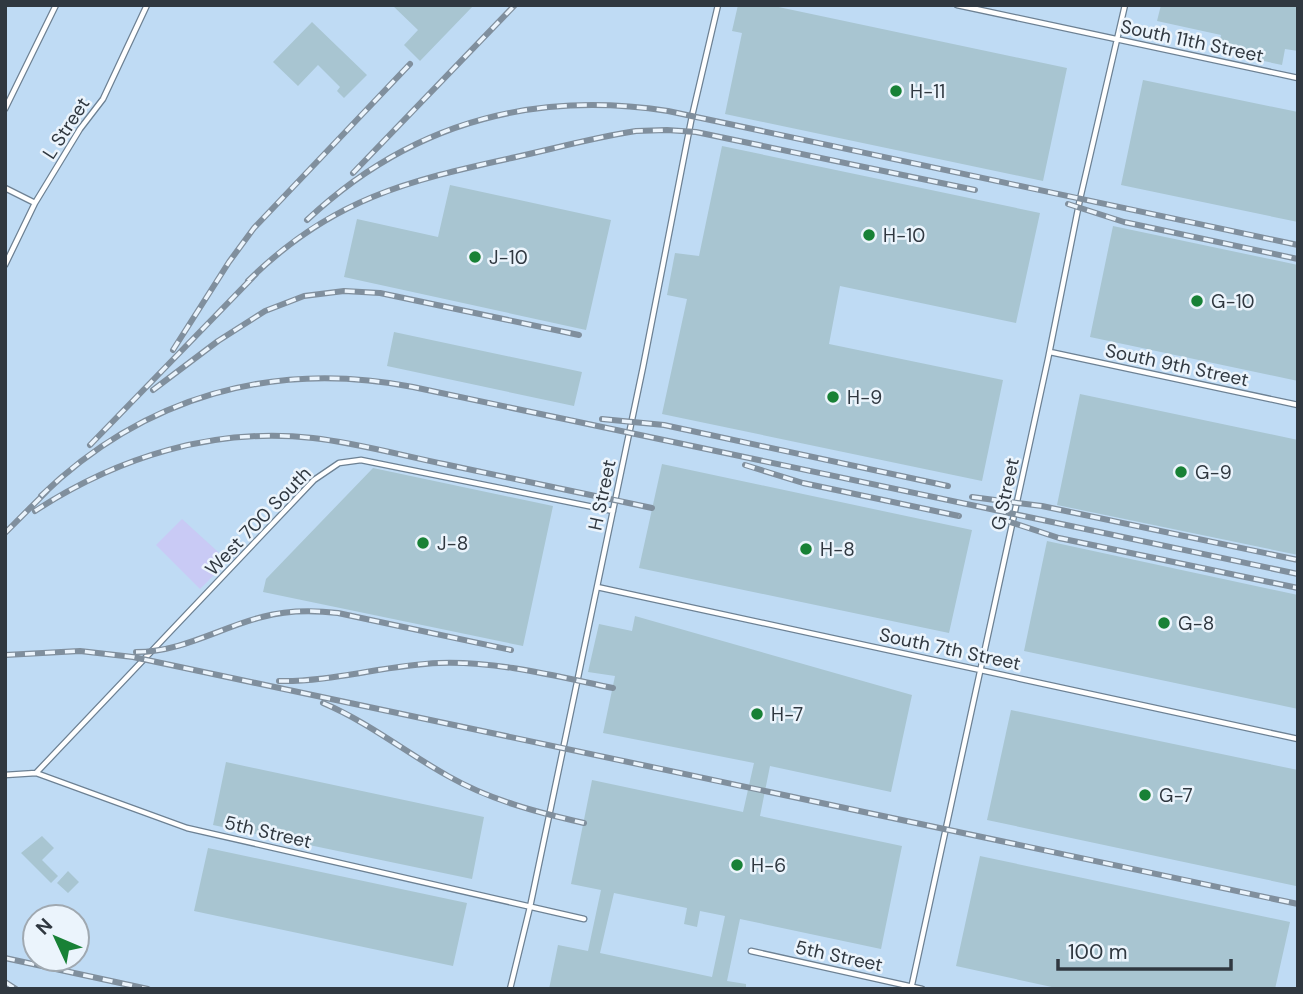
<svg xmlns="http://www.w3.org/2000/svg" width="1303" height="994" font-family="'DM Sans',sans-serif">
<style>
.built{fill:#bfdbf4;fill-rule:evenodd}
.green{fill:#c9caf5}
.building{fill:#a8c5d1;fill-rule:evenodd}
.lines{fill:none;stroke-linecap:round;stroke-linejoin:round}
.service-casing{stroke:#6d8193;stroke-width:7}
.service{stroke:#fff;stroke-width:4.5}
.rail-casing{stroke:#808f9d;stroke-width:6}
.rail{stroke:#ebf4fc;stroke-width:3.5;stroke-dasharray:10;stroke-linecap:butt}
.poi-dot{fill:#188136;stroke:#ebf4fc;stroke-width:2.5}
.labels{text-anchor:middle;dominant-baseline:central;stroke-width:5;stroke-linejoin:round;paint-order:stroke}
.street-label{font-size:19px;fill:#303840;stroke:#ebf4fc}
.poi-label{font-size:19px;fill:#303840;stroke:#ebf4fc;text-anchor:start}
</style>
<rect width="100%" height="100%" fill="#d3e9fd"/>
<path class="built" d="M5 5H1298V989H5ZM35 917H77V959H35Z"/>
<path class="green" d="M182 519 228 561 200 589 156 545Z"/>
<path class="building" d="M392 5H474L420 61 404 45 418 30Z
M738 5H769L1067 68 1043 181 725 114 742 33 732 31Z
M1161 5H1298V51L1285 49 1282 65 1218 51 1221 35 1157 21Z
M312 22 367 75 344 98 337 91 340 87 318 65 298 86 273 62Z
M1143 80 1298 112V222L1121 185Z
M722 146 1040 213 1016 323 840 286 829 344 1003 380 982 481 662 414 687 299 667 295 675 253 699 256Z
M450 185 611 220 586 330 344 277 357 219 438 237Z
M1113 226 1298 265V381L1090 337Z
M394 332 582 372 574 406 387 366Z
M1080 394 1298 440V555L1057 505Z
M662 464 972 530 949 633 639 568Z
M373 468 553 506 523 646 263 592 266 579Z
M1047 541 1298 595V709L1024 651Z
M635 616 912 695 891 792 770 766 760 816 902 846 881 949 740 919 727 981 746 984V989H549L558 945 588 951 601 890 571 884 592 780 743 812 754 763 603 733 615 676 588 672 599 624 632 631ZM614 893 687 908 684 924 697 927 700 911 725 916 712 977 600 953Z
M1011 710 1298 770 1296 886 987 820Z
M226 762 484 817 472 879 213 825Z
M42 836 54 848 42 860 58 876 51 883 21 853Z
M208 848 467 903 453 966 194 911Z
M980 856 1290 922 1275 989H1061L956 966Z
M68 871 79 882 68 893 57 883Z"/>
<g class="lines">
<g class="service-casing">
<path id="service" d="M957 5 1298 78
M5 109 56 5
M5 188 35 203
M5 265 35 203 80 129 103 99 147 5
M1050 352 1298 405
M597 587 1298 739
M36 773 314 480 339 463 361 460 613 511
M5 775 36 773 187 828 584 919
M751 951 922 989
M510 989 530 907 643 367 692 116 718 5
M911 989 1048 359 1080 199 1125 5"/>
</g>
<use href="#service" class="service"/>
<g class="rail-casing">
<path id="rail" d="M353 173 515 5
M1068 204 1124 222 1298 259
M307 220C409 124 530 90 668 111L1298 245
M248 281C331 199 406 181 516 157 556 148 596 137 636 131L667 130 696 132 975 190
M173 350 229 262 254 228 410 64
M153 390 218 341 265 311 304 296 344 291 380 293 579 335
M602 419 664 425 948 486
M90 445 256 274
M745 465 803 483 959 516
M41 496C144 396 273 360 413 387L1298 574
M972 497 1042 506 1298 560
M35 511C118 457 213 427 313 438 357 443 400 455 444 464 513 479 583 493 652 508
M1001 519 1059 538 1298 588
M5 533 47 491
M136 652C182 652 219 628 262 617 287 610 313 610 338 613L511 650
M5 655 80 651 133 657 1298 904
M279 681C333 682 385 665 439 663 498 661 555 676 613 688
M323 703C368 722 405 752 448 776 490 800 536 812 584 823
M5 958 148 989
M5 982 16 989"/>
</g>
<use href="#rail" class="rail"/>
</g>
<g class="poi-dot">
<circle cx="896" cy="91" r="7"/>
<circle cx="869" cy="235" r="7"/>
<circle cx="475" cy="257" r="7"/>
<circle cx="1197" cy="301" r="7"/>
<circle cx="833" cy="397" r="7"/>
<circle cx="1181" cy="472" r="7"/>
<circle cx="423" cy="543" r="7"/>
<circle cx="806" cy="549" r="7"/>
<circle cx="1164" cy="623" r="7"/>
<circle cx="757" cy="714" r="7"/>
<circle cx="1145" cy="795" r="7"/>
<circle cx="737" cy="865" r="7"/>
</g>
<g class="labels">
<g class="street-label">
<text transform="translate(1192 41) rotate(12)">South 11th Street</text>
<text transform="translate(66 128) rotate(-57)">L Street</text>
<text transform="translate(1177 365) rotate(12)">South 9th Street</text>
<text transform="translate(1005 494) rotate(-78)">G Street</text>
<text transform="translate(602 495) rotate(-78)">H Street</text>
<text transform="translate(258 521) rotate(-46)">West 700 South</text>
<text transform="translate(950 649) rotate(12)">South 7th Street</text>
<text transform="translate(268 832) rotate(13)">5th Street</text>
<text transform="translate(839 956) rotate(12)">5th Street</text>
</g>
<g class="poi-label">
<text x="910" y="91">H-11</text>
<text x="883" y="235">H-10</text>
<text x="489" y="257">J-10</text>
<text x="1211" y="301">G-10</text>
<text x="847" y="397">H-9</text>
<text x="1195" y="472">G-9</text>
<text x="437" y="543">J-8</text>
<text x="820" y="549">H-8</text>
<text x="1178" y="623">G-8</text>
<text x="771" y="714">H-7</text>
<text x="1159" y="795">G-7</text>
<text x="751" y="865">H-6</text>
</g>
</g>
<rect width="1303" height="994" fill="none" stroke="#303840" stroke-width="14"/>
<g transform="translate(56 938) rotate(314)"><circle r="33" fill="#ebf4fc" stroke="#a0a9b1" stroke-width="2"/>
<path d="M0-5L12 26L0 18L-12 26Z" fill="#188136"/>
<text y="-10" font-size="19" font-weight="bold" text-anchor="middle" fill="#303840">N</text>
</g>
<path d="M1058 959v10h173v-10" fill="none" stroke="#303840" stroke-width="3.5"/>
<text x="1068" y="959" font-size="21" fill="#303840" stroke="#ebf4fc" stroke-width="5" paint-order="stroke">100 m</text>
</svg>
